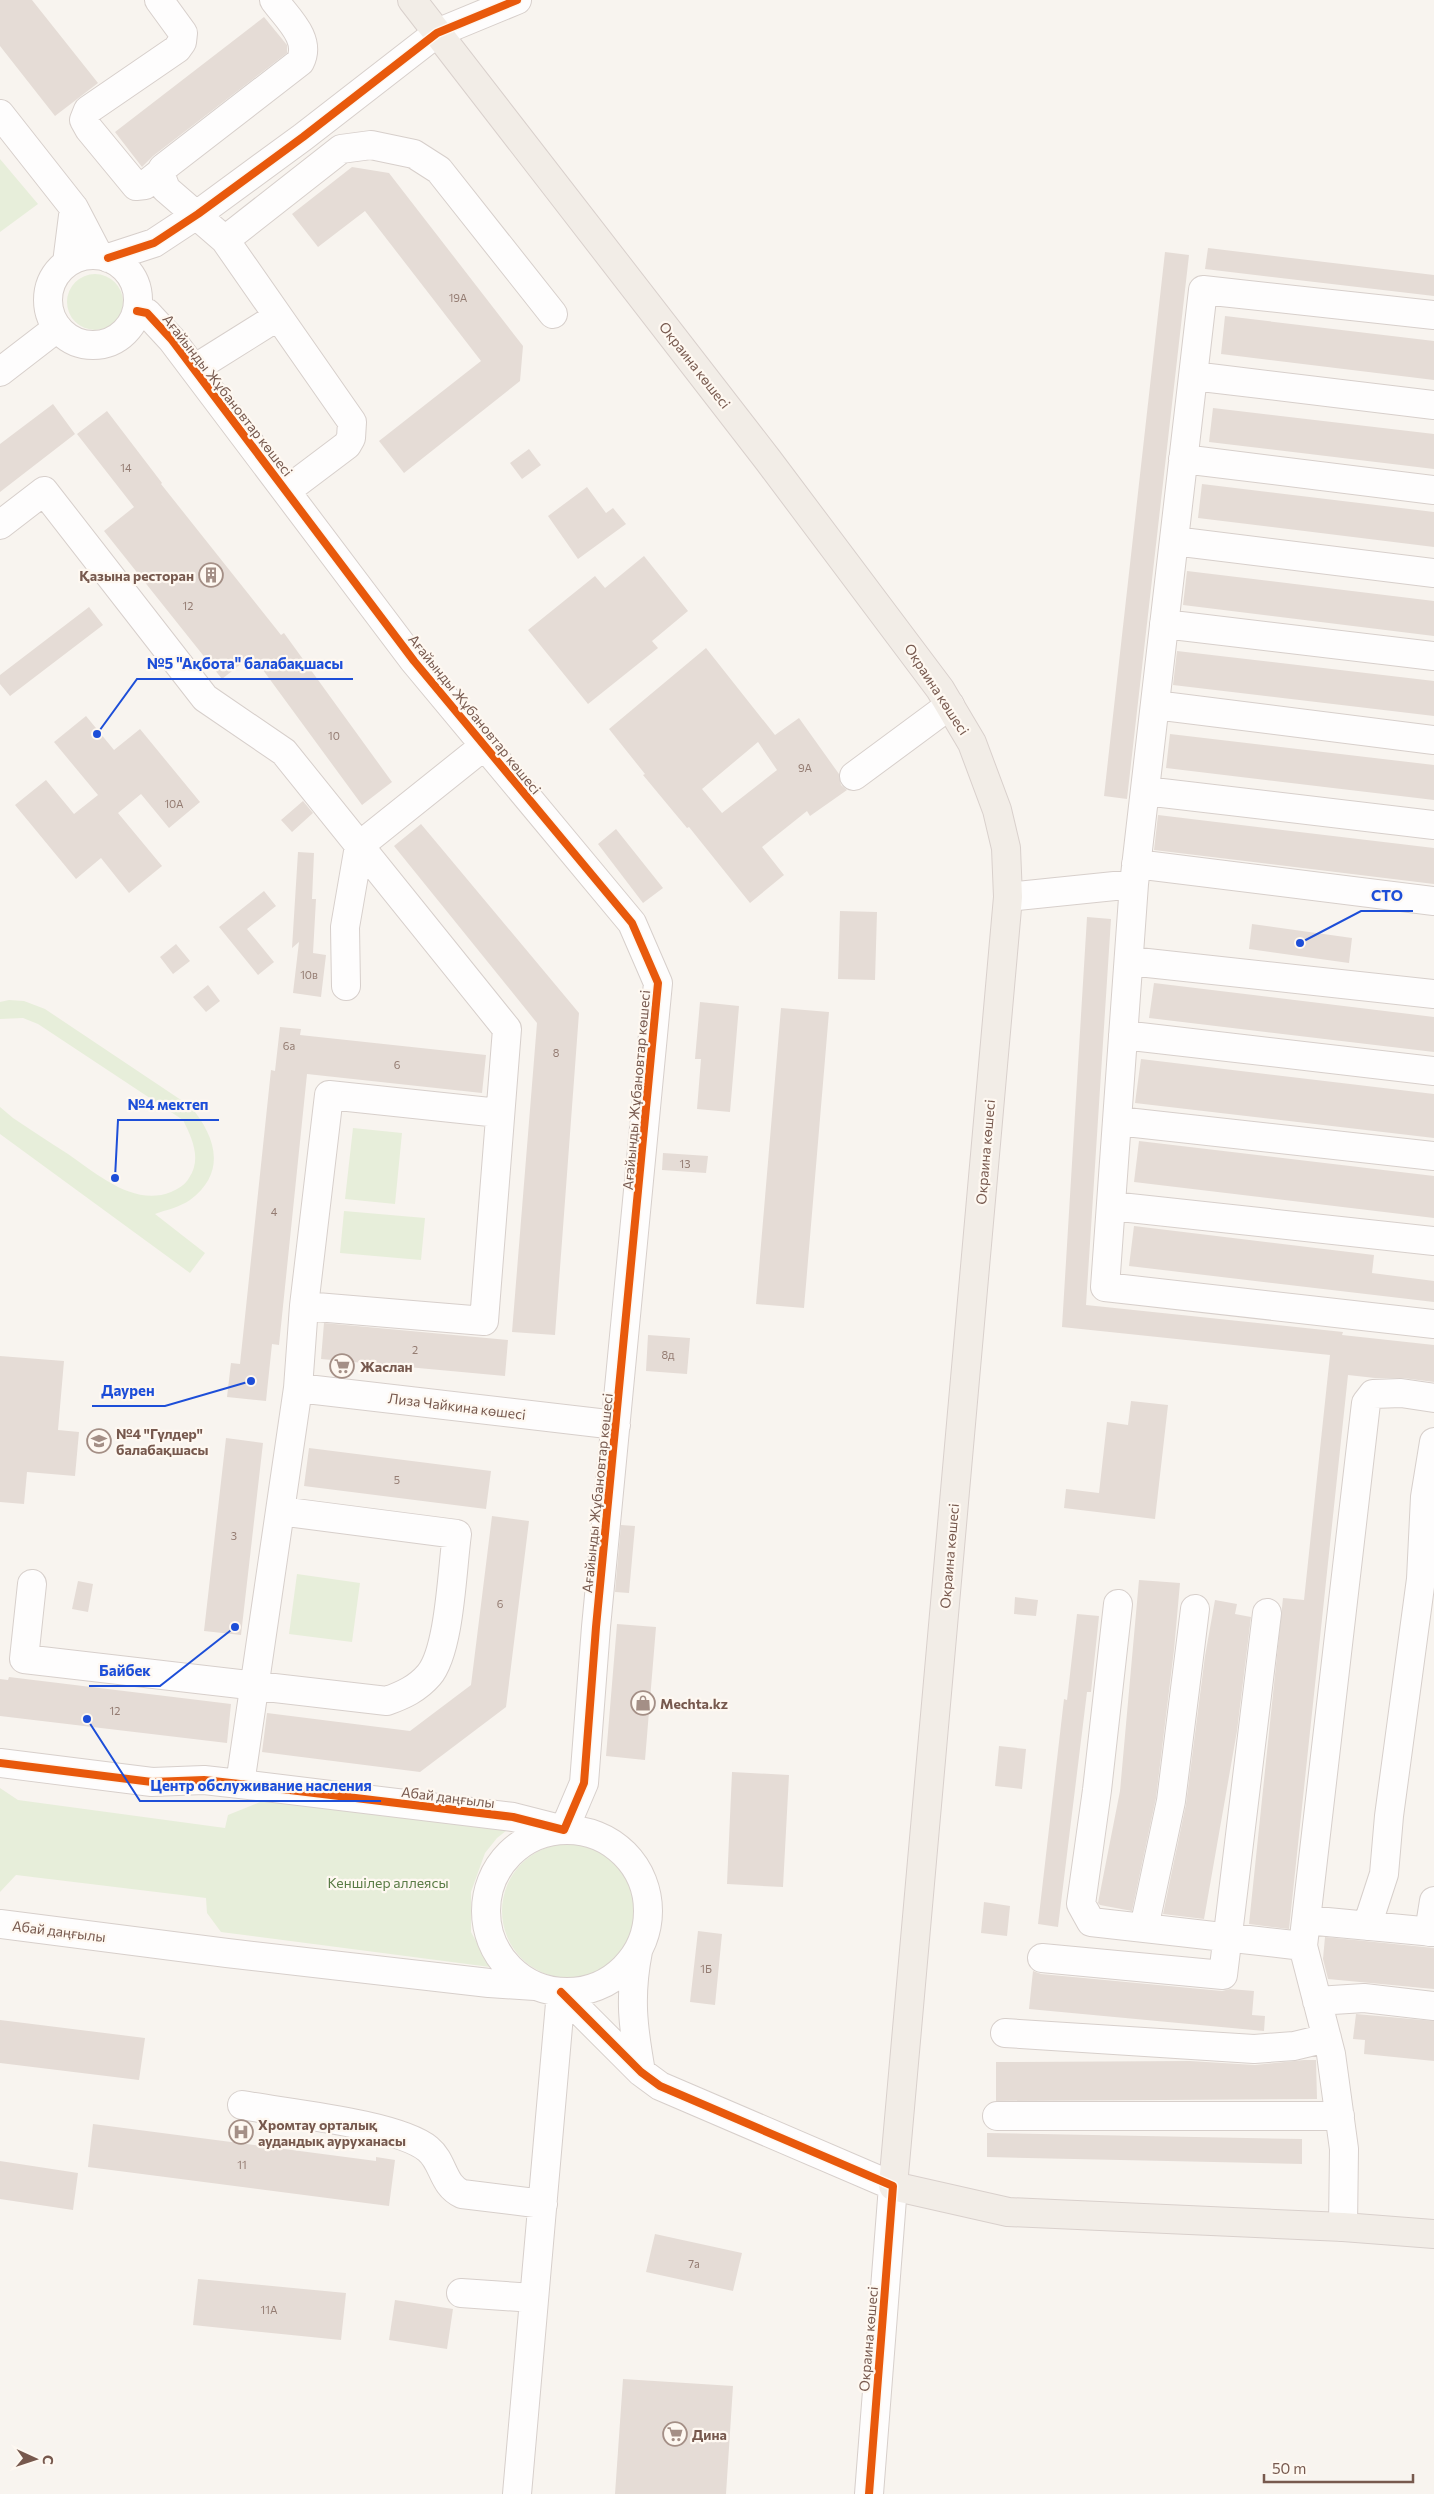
<svg xmlns="http://www.w3.org/2000/svg" width="1434" height="2494" font-family="Commissioner,sans-serif">
<style>
.green{fill:#e7eeda}
.building{fill:#e5dcd6;fill-rule:evenodd}
.lines{fill:none;stroke-linecap:round;stroke-linejoin:round}
.minor-casing{stroke:#d7cfcb;stroke-width:30}
.major-casing{stroke:#d9d0cc;stroke-width:30}
.minor{stroke:#fefdfd;stroke-width:28}
.major{stroke:#f2ede7;stroke-width:28}
.cycleway-casing{stroke:#fef8f1;stroke-width:11}
.cycleway{stroke:#e8590c;stroke-width:8}
.labels{text-anchor:middle;dominant-baseline:central;stroke-width:4.5;stroke-linejoin:round;paint-order:stroke}
.number-label{font-size:11px;fill:#947c72}
.street-label{font-size:14px;fill:#77594e;stroke:#fef8f1}
.poi-label{font-size:14px;font-weight:bold;fill:#77594e;stroke:#fef8f1;text-anchor:start}
.park-label{font-size:14px;fill:#5a7c46;stroke:#fef8f1}
.leader{fill:none;stroke:#1d4ed8;stroke-width:2}
.callout-dot{fill:#1d4ed8;stroke:#fef8f1;stroke-width:2}
.callout-label{font-size:15px;text-anchor:middle;font-weight:bold;fill:#1d4ed8;stroke:#fef8f1;stroke-width:4.5;stroke-linejoin:round;paint-order:stroke}
</style>
<rect width="100%" height="100%" fill="#f8f4ef"/>
<path class="green" d="M0 159 38 204 0 232Z
M67 302a28 28 0 1 1 56 0a28 28 0 1 1-56 0Z
M9 1000 24 1001 45 1009 190 1106C215 1135 228 1172 190 1200 180 1207 166 1210 155 1214L205 1253 190 1273 0 1134V1107L13 1118C31 1130 49 1142 68 1154 97 1174 134 1207 171 1192 178 1189 185 1185 189 1178 202 1159 192 1138 183 1120L38 1024 23 1018 0 1019V1002Z
M353 1128 402 1133 395 1204 345 1199Z
M344 1211 425 1218 421 1260 340 1253Z
M297 1574 360 1583 352 1642 289 1634Z
M0 1788 18 1800 225 1828 228 1815 275 1796 511 1827 497 1838 485 1853 471 1892V1932L490 1967 221 1932 207 1913 206 1898 16 1875 0 1892Z
M502 1911a67 67 0 1 1 134 0a67 67 0 1 1-134 0Z"/>
<path class="building" d="M0 0H32L98 83 55 116 0 46Z
M264 17 287 45V53L153 156 142 167 115 132Z
M352 167 389 173 523 346 520 381 404 473 379 441 481 361 365 211 318 247 292 214Z
M1208 248 1434 275V296L1205 269Z
M1165 252 1189 255 1127 799 1104 796Z
M1225 316 1434 341V380L1221 354Z
M53 404 75 434 0 492V444Z
M1213 408 1434 434V469L1209 442Z
M107 411 162 483 161 484 281 635 284 633 392 782 362 805 252 655 222 679 104 531 134 507 77 434Z
M529 449 541 465 522 479 510 463Z
M1202 484 1434 512V547L1198 518Z
M587 487 606 513 613 508 626 524 578 559 548 516Z
M644 556 688 611 652 641 658 648 588 704 528 630 595 576 605 588Z
M1187 571 1434 601V636L1183 605Z
M89 607 103 625 10 696 0 684V675Z
M706 648 775 735 799 718 839 774 841 785 847 790 810 816 807 811 762 847 784 875 750 903 689 827 687 828 643 775 645 774 609 729ZM758 742 777 770 722 813 702 789Z
M1177 651 1434 681V716L1173 685Z
M86 716 114 750 140 729 200 802 169 828 141 794 118 813 162 866 129 893 101 858 76 879 15 805 46 780 74 814 98 795 54 742Z
M1170 734 1434 765V800L1166 768Z
M303 801 313 813 292 832 281 820Z
M1158 815 1434 848V884L1154 850Z
M421 824 579 1013 555 1335 512 1332 537 1023 394 846Z
M616 829 663 888 643 903 598 844Z
M298 852 314 853 312 899H316L313 953 326 955 321 997 293 993 299 942 292 948Z
M264 891 276 906 247 929 274 962 258 975 219 927Z
M840 911 877 912 875 980 838 979Z
M1087 917 1111 919 1086 1305 1343 1332 1342 1335 1434 1345V1382L1403 1378H1375L1348 1375 1289 1929 1249 1924 1283 1598 1304 1600 1330 1355 1062 1327Z
M1252 924 1352 938 1349 963 1249 949Z
M176 944 190 961 173 974 160 957Z
M1154 983 1434 1017V1052L1149 1018Z
M208 985 220 1001 206 1012 193 997Z
M700 1002 739 1006 730 1112 697 1109 701 1059H695Z
M781 1008 829 1012 804 1308 756 1304Z
M280 1027 301 1029 300 1035 486 1055 482 1093 307 1074 279 1345 272 1344 266 1401 227 1397 231 1363 240 1364 271 1070 275 1071Z
M1141 1059 1434 1094V1138L1135 1103Z
M1139 1141 1434 1176V1218L1134 1182Z
M663 1153 708 1156 706 1173 662 1170Z
M1134 1226 1374 1255 1372 1273 1434 1281V1302L1129 1266Z
M324 1323 508 1340 505 1376 353 1362 352 1374 330 1372 332 1360 321 1359Z
M648 1335 690 1338 687 1374 646 1371Z
M0 1356 64 1361 58 1430 79 1432 75 1476 27 1472 24 1504 0 1502Z
M1131 1401 1168 1405 1155 1519 1064 1508 1066 1489 1099 1493 1107 1422 1128 1425Z
M226 1438 263 1443 241 1635 204 1631Z
M309 1448 491 1471 486 1509 304 1486Z
M492 1516 529 1521 506 1707 420 1772 262 1752 267 1713 410 1731 471 1685Z
M621 1525 635 1526 629 1593 615 1592Z
M1139 1580 1180 1583 1174 1650 1156 1798 1132 1911 1100 1905 1098 1903 1120 1791Z
M78 1581 93 1584 88 1612 72 1609Z
M1015 1597 1038 1600 1036 1616 1014 1614Z
M1215 1600 1237 1604 1235 1614 1251 1617 1237 1731 1204 1919 1163 1914 1186 1804 1205 1656Z
M1077 1614 1099 1616 1091 1692H1087L1058 1927 1038 1924 1064 1699 1067 1700Z
M617 1624 656 1627 645 1760 606 1756Z
M9 1677 231 1704 227 1743 0 1716V1679L8 1680Z
M999 1746 1026 1749 1022 1789 995 1786Z
M732 1772 789 1775 783 1887 727 1884Z
M984 1902 1010 1906 1007 1936 981 1933Z
M698 1931 722 1934 715 2005 690 2002Z
M1325 1937 1434 1948V1989L1328 1979 1323 1959Z
M1033 1971 1041 1974 1222 1991 1230 1989 1254 1991 1252 2015 1265 2016 1264 2031 1029 2009Z
M1356 2014 1434 2021V2061L1364 2054 1365 2040 1353 2039Z
M0 2020 145 2038 139 2080 0 2063Z
M1304 2060H1316L1317 2099 996 2101V2062L1190 2061 1255 2065Z
M93 2124 376 2161V2157L395 2160 389 2206 88 2167Z
M987 2133 1302 2139V2164L987 2157Z
M0 2161 78 2173 73 2210 0 2199Z
M655 2234 742 2253 733 2291 646 2272Z
M198 2279 346 2293 341 2340 193 2325Z
M395 2300 453 2309 447 2349 389 2340Z
M623 2379 733 2386 726 2494H615Z"/>
<g class="lines">
<g class="minor-casing">
<path id="minor" d="M159 0 183 33 182 42 177 49 88 110 84 120 89 129 136 186 145 185 160 173
M274 0C287 18 312 39 300 62L163 168 160 173 166 189 225 240 352 422 351 438 347 445 286 491
M0 114 74 208
M225 240 341 149 371 145 414 154 439 170 553 314
M48 300a45 45 0 1 1 90 0a45 45 0 1 1-90 0Z
M108 258 154 243 198 214 303 137 437 33 517 0
M67 263 74 208 98 254
M1434 315 1203 290 1134 884 1105 1287 1434 1324
M194 369 277 317
M0 372 57 328
M1193 376 1434 405
M1183 459 1434 490
M0 525 44 491 205 698 284 752 507 1029 484 1321 304 1306 329 1095 499 1113
M1174 541 1434 573
M1164 624 1434 656
M1155 705 1434 740
M854 776 950 705
M1145 791 1434 825
M1136 864 1434 901
M1008 897 1134 884
M1129 961 1434 994
M346 986 345 927 359 846 484 746
M1123 1035 1434 1071
M1117 1121 1434 1156
M1111 1206 1434 1241
M298 1388 616 1425
M32 1584 24 1659 387 1701C403 1695 417 1689 429 1675 450 1650 452 1569 457 1534L280 1511
M1118 1604 1097 1790 1081 1904 1091 1922 1303 1946
M0 1763 152 1782 204 1780 240 1784 513 1817 564 1830 584 1783 596 1627 658 983 632 923 414 661 172 340 147 313 137 311
M240 1784 298 1388 304 1306
M486 1911a81 81 0 1 1 162 0a81 81 0 1 1-162 0Z
M1306 1920 1434 1932
M0 1924 227 1953 489 1983 535 1986
M1367 1926 1384 1874 1389 1816 1421 1579 1425 1497 1434 1442
M1144 1928 1171 1801 1195 1609
M1429 1932 1434 1901
M638 1951C629 1997 633 2027 641 2072
M1042 1958 1223 1975 1267 1613
M561 1992 641 2072 660 2086 893 2186 869 2494
M1317 2001 1364 1998 1434 2006
M1005 2033 1254 2049 1294 2046 1327 2038
M242 2105C285 2113 398 2124 428 2149 444 2162 442 2185 462 2194L543 2204
M997 2116H1340
M1343 2227 1344 2149 1331 2054 1303 1946 1366 1403 1373 1394 1401 1393 1434 1398
M461 2293 534 2298
M517 2494 561 1992"/>
</g>
<g class="major-casing">
<path id="major" d="M412 0 768 460 940 689 972 743 997 810 1006 848 1008 897 893 2186 1008 2212 1343 2227 1434 2234"/>
</g>
<use href="#minor" class="minor"/>
<use href="#major" class="major"/>
<g class="cycleway-casing">
<path id="cycleway" d="M108 258 154 243 198 214 303 137 437 33 517 0
M0 1763 152 1782 204 1780 240 1784 513 1817 564 1830 584 1783 596 1627 658 983 632 923 414 661 172 340 147 313 137 311
M561 1992 641 2072 660 2086 893 2186 869 2494"/>
</g>
<use href="#cycleway" class="cycleway"/>
</g>
<defs>
<g id="building-ring" transform="scale(1.25)"><circle r="9.5" fill="#fef8f1" stroke="#a48f86" stroke-width="1.5"/><path d="M-4-6H4V6H1V3H-1V6H-4ZM-2.5-4.3h1.7v1.8h-1.7ZM.8-4.3h1.7v1.8H.8ZM-2.5-1h1.7V.8h-1.7ZM.8-1h1.7V.8H.8Z" fill="#a48f86"/></g>
<g id="supermarket-ring" transform="scale(1.25)"><circle r="9.5" fill="#fef8f1" stroke="#a48f86" stroke-width="1.5"/><path d="M-6-5.5h2.5l.6 2H6L4.5 2H-2.5L-4.4-4H-6ZM-1.5 3.2a1.3 1.3 0 1 0 .1 0ZM3 3.2a1.3 1.3 0 1 0 .1 0Z" fill="#a48f86"/></g>
<g id="school-ring" transform="scale(1.25)"><circle r="9.5" fill="#fef8f1" stroke="#a48f86" stroke-width="1.5"/><path d="M0-5L7-2L0 1L-7-2ZM-4 1L0 2.5L4 1V4Q0 6-4 4Z" fill="#a48f86"/></g>
<g id="shop-ring" transform="scale(1.25)"><circle r="9.5" fill="#fef8f1" stroke="#a48f86" stroke-width="1.5"/><path d="M-5-2.5h2.3a2.7 3.5 0 0 1 5.4 0H5L5.5 6h-11ZM-1.5-2.5h3a1.5 2.3 0 0 0-3 0Z" fill="#a48f86"/></g>
<g id="hospital-ring" transform="scale(1.25)"><circle r="9.5" fill="#fef8f1" stroke="#a48f86" stroke-width="1.5"/><path d="M-5-5h3v3.5h4V-5h3V5h-3V1.5h-4V5h-3Z" fill="#a48f86"/></g>
</defs>
<g fill-rule="evenodd">
<use href="#building-ring" x="211" y="575"/>
<use href="#supermarket-ring" x="342" y="1366"/>
<use href="#school-ring" x="99" y="1441"/>
<use href="#shop-ring" x="643" y="1703"/>
<use href="#hospital-ring" x="241" y="2132"/>
<use href="#supermarket-ring" x="675" y="2434"/>
</g>
<g class="labels">
<g class="number-label">
<text x="458" y="297">19А</text>
<text x="126" y="467">14</text>
<text x="188" y="605">12</text>
<text x="334" y="735">10</text>
<text x="805" y="767">9А</text>
<text x="174" y="803">10А</text>
<text x="309" y="974">10в</text>
<text x="289" y="1045">6а</text>
<text x="556" y="1052">8</text>
<text x="397" y="1064">6</text>
<text x="685" y="1163">13</text>
<text x="274" y="1211">4</text>
<text x="415" y="1349">2</text>
<text x="668" y="1354">8д</text>
<text x="397" y="1479">5</text>
<text x="234" y="1535">3</text>
<text x="500" y="1603">6</text>
<text x="115" y="1710">12</text>
<text x="706" y="1968">1Б</text>
<text x="242" y="2164">11</text>
<text x="694" y="2263">7а</text>
<text x="269" y="2309">11А</text>
</g>
<g class="street-label">
<text transform="translate(695 365) rotate(52)">Окраина көшесі</text>
<text transform="translate(228 395) rotate(52)">Ағайынды Жұбановтар көшесі</text>
<text transform="translate(937 689) rotate(57)">Окраина көшесі</text>
<text transform="translate(475 714) rotate(51)">Ағайынды Жұбановтар көшесі</text>
<text transform="translate(636 1090) rotate(-85)">Ағайынды Жұбановтар көшесі</text>
<text transform="translate(985 1152) rotate(-85)">Окраина көшесі</text>
<text transform="translate(457 1406) rotate(7)">Лиза Чайкина көшесі</text>
<text transform="translate(597 1493) rotate(-84)">Ағайынды Жұбановтар көшесі</text>
<text transform="translate(949 1556) rotate(-85)">Окраина көшесі</text>
<text transform="translate(448 1797) rotate(7)">Абай даңғылы</text>
<text transform="translate(59 1931) rotate(7)">Абай даңғылы</text>
<text transform="translate(868 2339) rotate(-85)">Окраина көшесі</text>
</g>
<g class="poi-label">
<text x="194" y="575" text-anchor="end">Қазына ресторан</text>
<text x="360" y="1366">Жаслан</text>
<text x="116" y="1433">№4 "Гүлдер"<tspan x="116" dy="16">балабақшасы</tspan></text>
<text x="660" y="1703">Mechta.kz</text>
<text x="258" y="2124">Хромтау орталық<tspan x="258" dy="16">аудандық ауруханасы</tspan></text>
<text x="692" y="2434">Дина</text>
</g>
<g class="park-label">
<text x="388" y="1882">Кеншілер аллеясы</text>
</g>
</g>
<path class="leader" d="M97 734L137 679H353M1300 943L1361 911H1413M115 1178L118 1120H219M251 1381L165 1406H92M235 1627L160 1686H89M87 1719L140 1801H381"/>
<g class="callout-dot">
<circle cx="97" cy="734" r="5"/>
<circle cx="1300" cy="943" r="5"/>
<circle cx="115" cy="1178" r="5"/>
<circle cx="251" cy="1381" r="5"/>
<circle cx="235" cy="1627" r="5"/>
<circle cx="87" cy="1719" r="5"/>
</g>
<g class="callout-label">
<text x="245" y="669">№5 "Ақбота" балабақшасы</text>
<text x="1387" y="901">СТО</text>
<text x="168" y="1110">№4 мектеп</text>
<text x="128" y="1396">Даурен</text>
<text x="125" y="1676">Байбек</text>
<text x="261" y="1791">Центр обслуживание насления</text>
</g>
<g transform="translate(35 2459) rotate(93)" stroke="#fef8f1" stroke-width="4" paint-order="stroke">
<path d="M0-4L9 19L0 12L-9 19Z" fill="#77594e"/>
<text y="-8" font-size="14" font-weight="bold" text-anchor="middle" fill="#77594e">С</text>
</g>
<path d="M1264 2474v8h149v-8" fill="none" stroke="#77594e" stroke-width="2.5"/>
<text x="1272" y="2474" font-size="15" fill="#77594e" stroke="#fef8f1" stroke-width="4" paint-order="stroke">50 m</text>
</svg>
